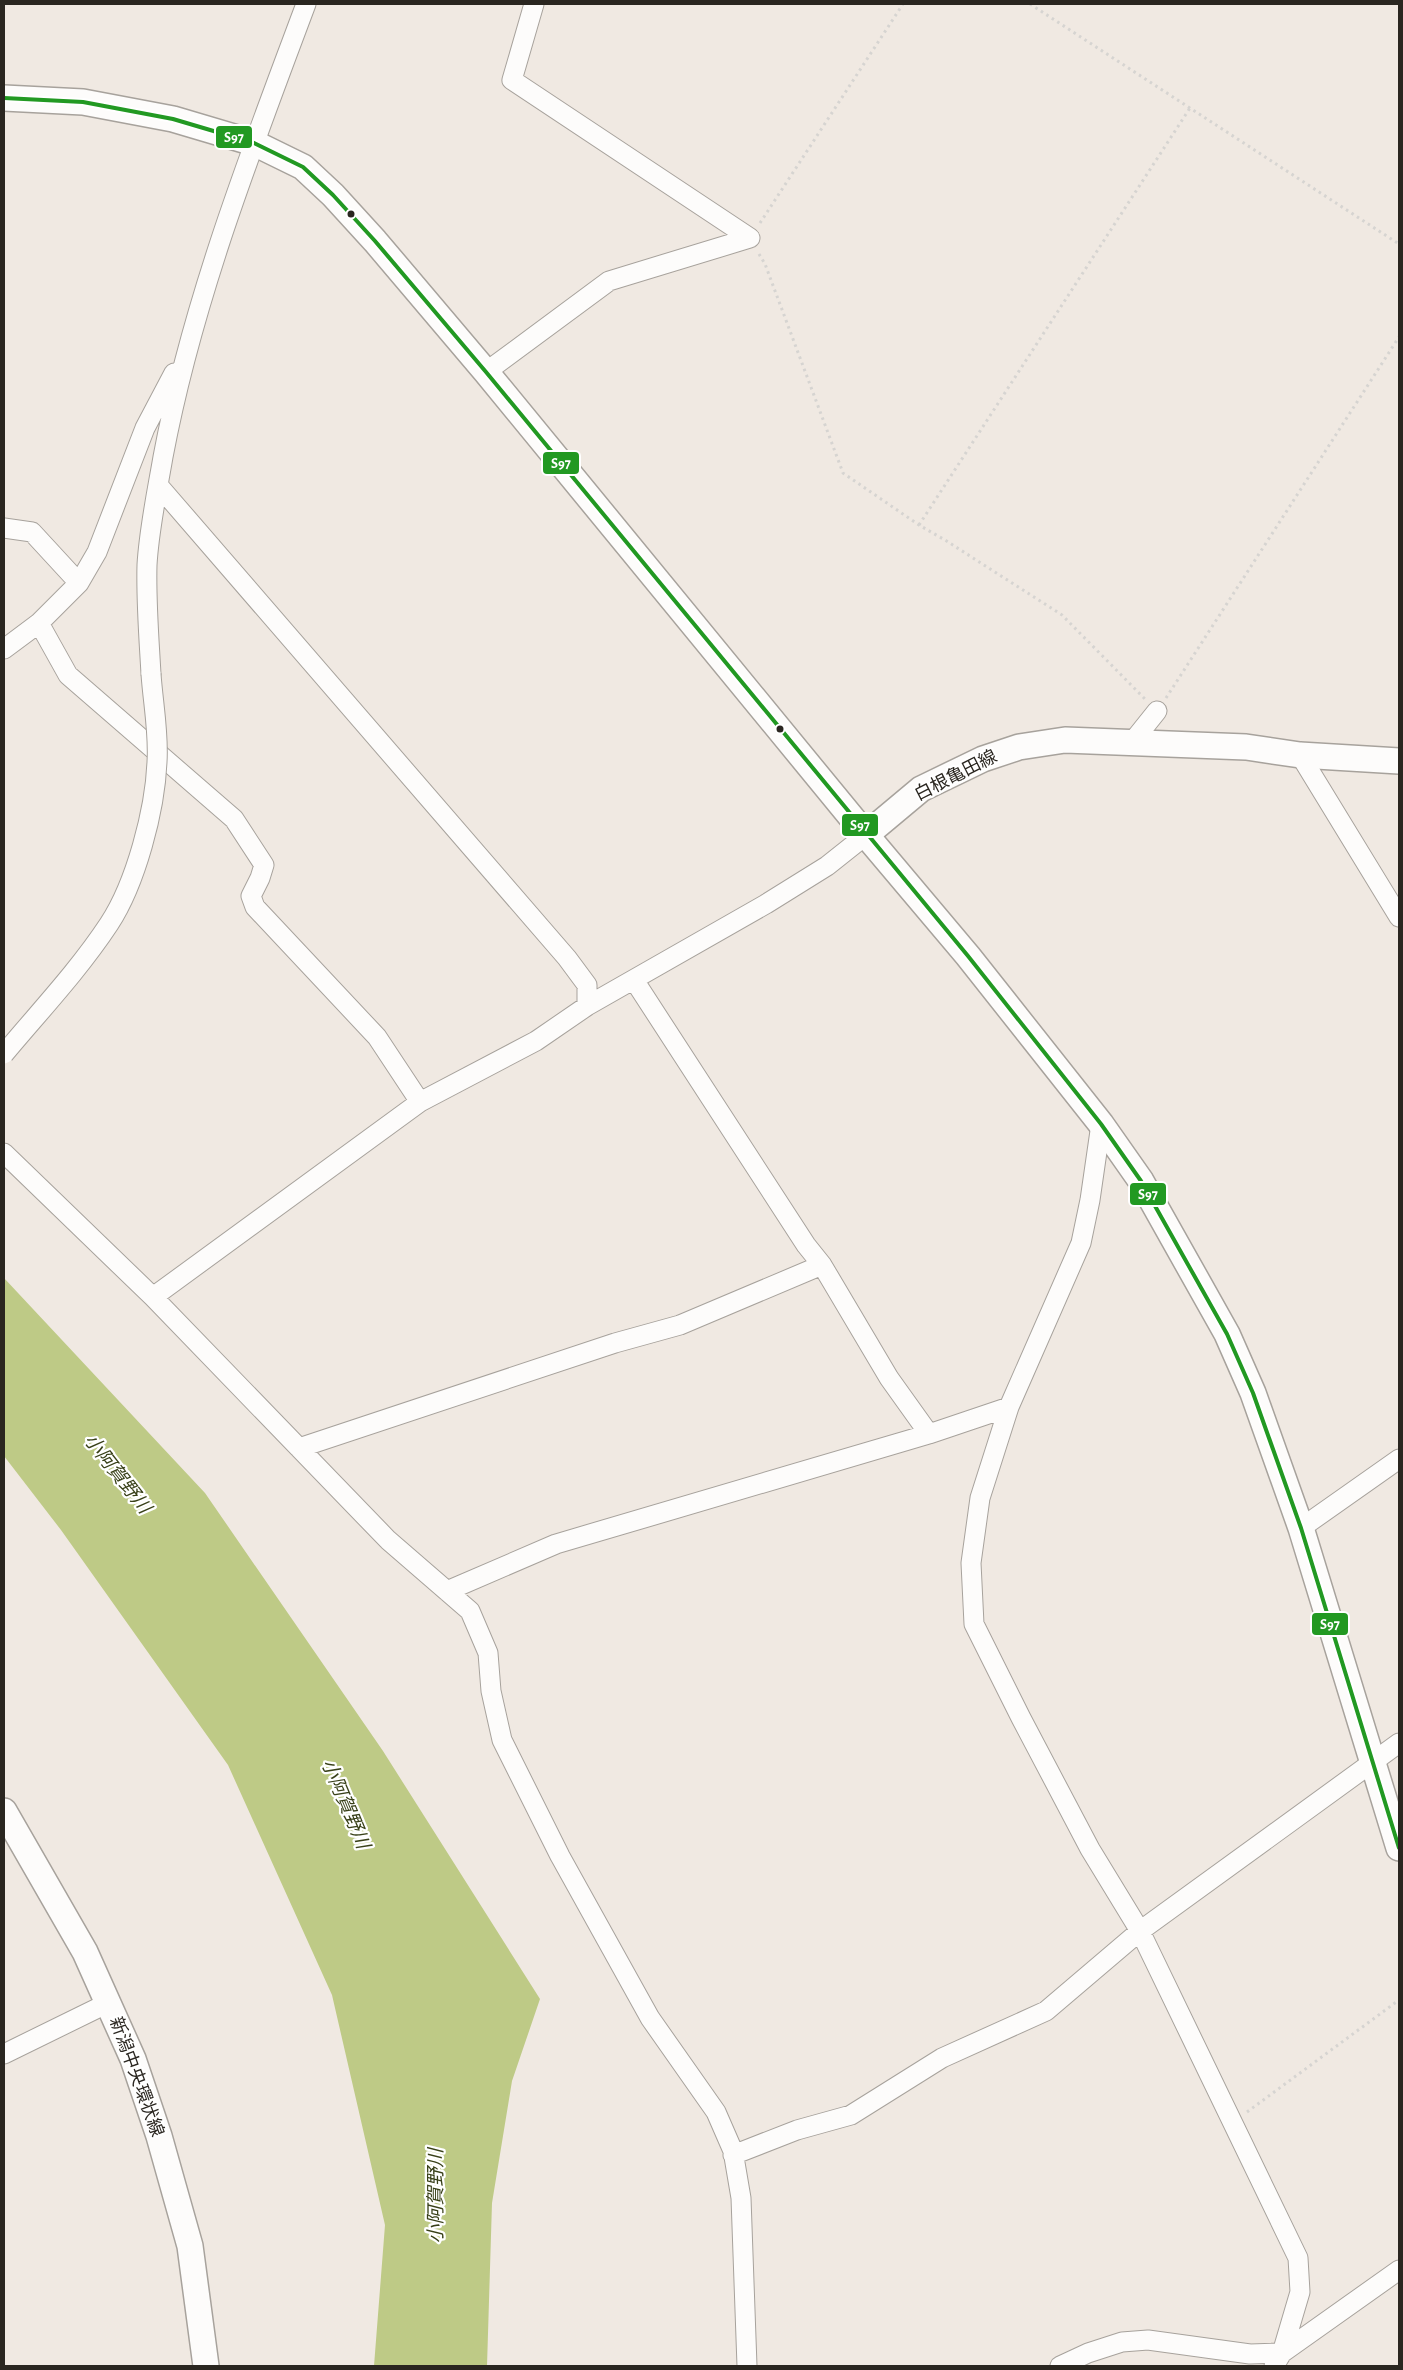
<svg xmlns="http://www.w3.org/2000/svg" width="1403" height="2370" font-family="'Alegreya Sans','Noto Sans JP',sans-serif">
<style>
.water{fill:#beca86}
.lines{fill:none;stroke-linecap:round;stroke-linejoin:round}
.minor-casing{stroke:#a7a29c;stroke-width:21}
.major-casing{stroke:#a7a29c;stroke-width:28}
.path{stroke:#d6d4d1;stroke-width:3;stroke-dasharray:2.5 4;stroke-linecap:butt}
.minor{stroke:#fdfcfb;stroke-width:19}
.major{stroke:#fdfcfb;stroke-width:25}
.minor-bridge-casing{stroke:#a7a29c;stroke-width:21;stroke-linecap:butt}
.minor-bridge{stroke:#fdfcfb;stroke-width:19}
.bus-1-casing{stroke:#fff;stroke-width:8}
.bus-1{stroke:#292;stroke-width:4}
.bus-dot{fill:#2a2620;stroke:#fff;stroke-width:2}
.labels{text-anchor:middle;dominant-baseline:central;stroke-width:4.5;stroke-linejoin:round;paint-order:stroke}
.street-label{font-size:18px;fill:#2a2620;stroke:#fff}
.water-label{font-size:19px;font-style:italic;fill:#384018;stroke:#fff}
.line-badge{stroke:#fff;stroke-width:2}
.badge-label{font-size:14px;text-anchor:middle;font-weight:bold;fill:#fff}
</style>
<rect width="100%" height="100%" fill="#f0e9e2"/>
<path class="water" d="M4 1278 205 1493 383 1751 540 1999 512 2081 492 2203 487 2366H374L385 2225 332 1995 228 1765 61 1530 4 1456Z"/>
<g class="lines">
<g class="minor-casing">
<path id="minor" d="M534 4 512 80 750 238
M486 372 609 281 750 238
M158 485 567 958 587 985V1006
M4 528 32 532 79 583
M39 623 68 675 234 819 264 865 260 878 251 896 255 907 377 1037 420 1102
M4 649 39 623 79 583 97 552 145 428 174 373
M151 674C149 638 146 602 147 565 149 529 157 492 163 457 192 302 251 151 306 4
M1133 741 1157 711
M1300 755 1399 917
M634 980 806 1245 822 1265 889 1378 929 1434
M1101 1124 1090 1200 1081 1243 1009 1407 980 1498 971 1563 974 1624 1021 1718 1090 1849 1140 1931 1298 2258 1300 2292 1282 2353 1274 2366
M4 1153 153 1297 388 1540 470 1611 488 1653 491 1691 502 1740 560 1856 650 2018 716 2112 733 2151 741 2198 747 2366
M153 1297 420 1102 536 1041 587 1006 766 904 827 866 866 835
M299 1448 615 1343 680 1325 822 1265
M1301 1528 1399 1459
M447 1591 556 1544 929 1434 1009 1407
M4 2054 108 2003
M733 2155 797 2130 851 2115 942 2058 1046 2011 1140 1931 1399 1743
M1060 2366 1088 2353 1122 2342 1148 2340 1250 2354 1282 2353 1399 2270"/>
</g>
<g class="major-casing">
<path id="major" d="M4 98 83 102 173 119 254 143 303 167 333 195 375 241 486 372 866 835 968 956 1101 1124 1141 1181 1227 1334 1253 1393 1301 1528 1399 1848
M866 835 921 789 983 759 1019 747 1065 740 1246 747 1300 755 1399 761
M4 1811 85 1952 133 2059 159 2136 190 2246 206 2366"/>
</g>
<path class="path" d="M1030 4 1399 244
M760 223 903 4
M759 254 765 264 843 473 919 525 945 540 1062 615 1145 699
M919 525 1190 108
M1166 698 1399 337
M1247 2112 1399 2000"/>
<use href="#minor" class="minor"/>
<use href="#major" class="major"/>
<g class="minor-bridge-casing">
<path id="minor-bridge" d="M4 1054C39 1012 78 971 109 924 136 883 155 810 157 762 159 733 153 703 151 674"/>
</g>
<use href="#minor-bridge" class="minor-bridge"/>
<g class="bus-1-casing">
<path id="bus-1" d="M4 98 83 102 173 119 254 143 303 167 333 195 375 241 486 372 968 956 1101 1124 1141 1181 1227 1334 1253 1393 1301 1528 1399 1848"/>
</g>
<use href="#bus-1" class="bus-1"/>
</g>
<g class="bus-dot">
<circle cx="351" cy="214" r="4.5"/>
<circle cx="780" cy="729" r="4.5"/>
</g>
<g class="labels">
<g class="street-label">
<text transform="translate(956 776) rotate(-27)">白根亀田線</text>
<text transform="translate(136 2077) rotate(70)">新潟中央環状線</text>
</g>
<g class="water-label">
<text transform="translate(117 1474) rotate(52)">小阿賀野川</text>
<text transform="translate(345 1804) rotate(67)">小阿賀野川</text>
<text transform="translate(436 2196) rotate(-90)">小阿賀野川</text>
</g>
</g>
<g class="line-badge">
<rect x="215" y="125" width="38" height="24" rx="5" fill="#292"/>
<rect x="542" y="451" width="38" height="24" rx="5" fill="#292"/>
<rect x="841" y="813" width="38" height="24" rx="5" fill="#292"/>
<rect x="1129" y="1182" width="38" height="24" rx="5" fill="#292"/>
<rect x="1311" y="1612" width="38" height="24" rx="5" fill="#292"/>
</g>
<g class="badge-label">
<text x="234" y="142">S97</text>
<text x="561" y="468">S97</text>
<text x="860" y="830">S97</text>
<text x="1148" y="1199">S97</text>
<text x="1330" y="1629">S97</text>
</g>
<rect width="1403" height="2370" fill="none" stroke="#2a2620" stroke-width="10"/>
</svg>
